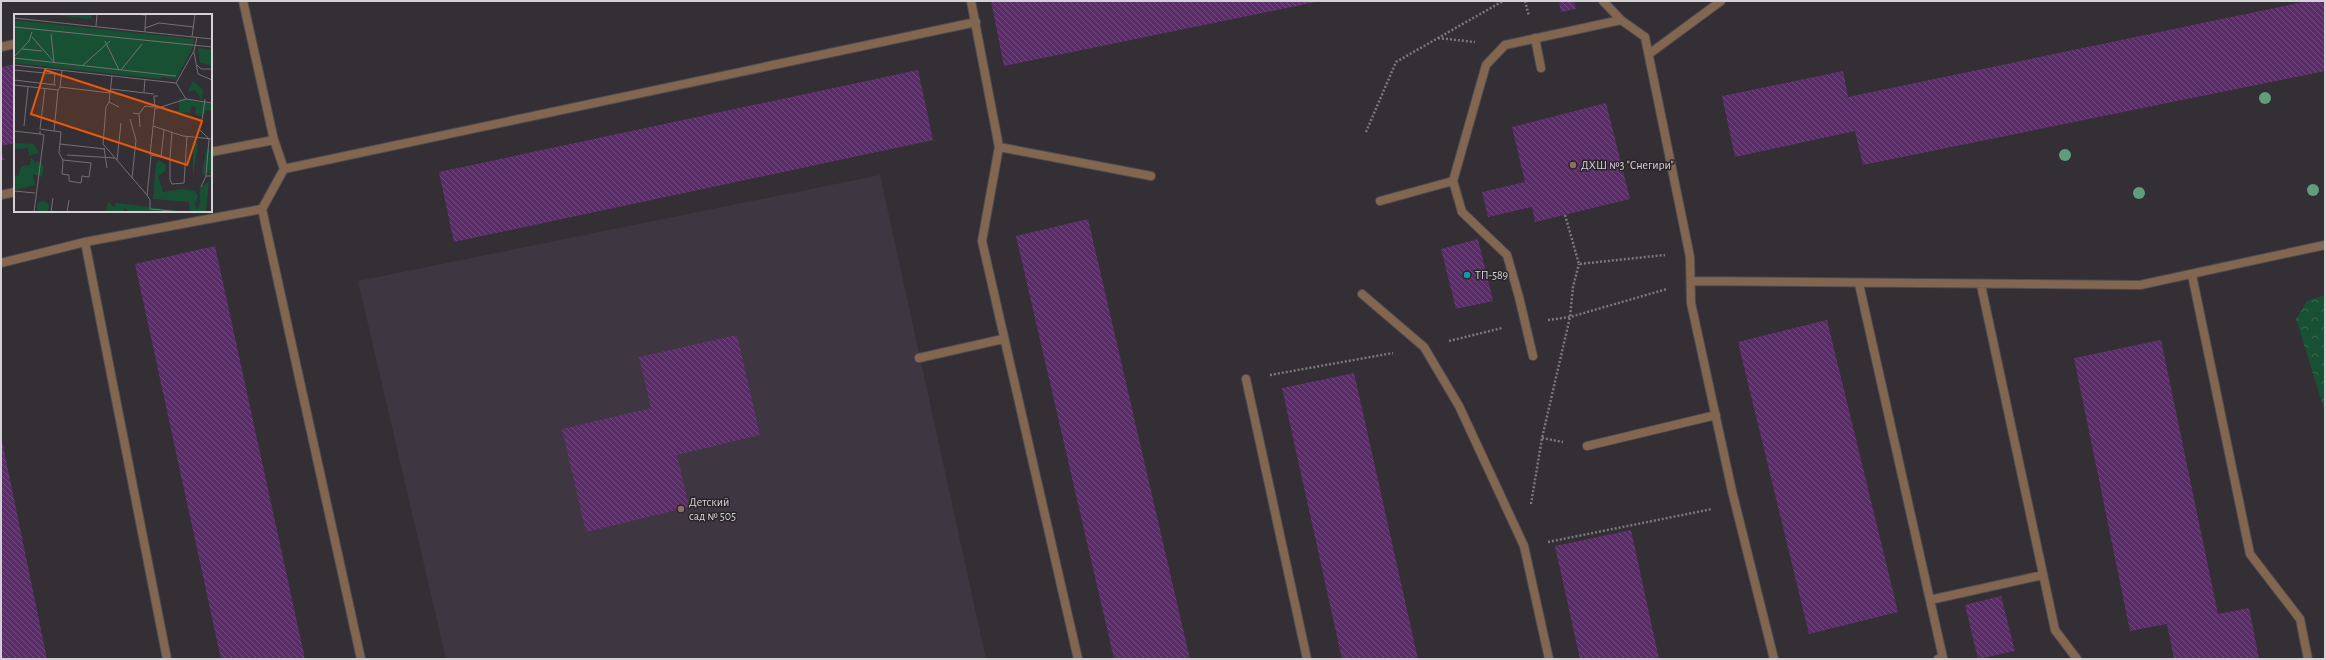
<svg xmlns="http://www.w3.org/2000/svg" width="2326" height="660" font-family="'Alegreya Sans',sans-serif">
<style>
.built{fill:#3e3741}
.forest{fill:url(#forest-crowns)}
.building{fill:url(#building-back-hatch)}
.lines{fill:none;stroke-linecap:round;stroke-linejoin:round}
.service-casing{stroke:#504c51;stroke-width:10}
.path{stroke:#7b787c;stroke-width:2.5;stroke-dasharray:2 2;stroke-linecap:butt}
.service{stroke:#826650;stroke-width:8}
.tree{fill:#5f9d7c}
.education-dot{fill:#8d6e63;stroke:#29252a;stroke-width:1.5}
.culture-dot{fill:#0f9aa8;stroke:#29252a;stroke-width:1.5}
.labels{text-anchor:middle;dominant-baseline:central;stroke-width:3;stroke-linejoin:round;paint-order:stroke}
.poi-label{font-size:12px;fill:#d4d2d5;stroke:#29252a;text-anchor:start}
.inset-road{fill:none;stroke:#737074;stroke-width:1}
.view{fill:#e8590c;fill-opacity:0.15;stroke:#e8590c;stroke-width:2}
.inset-edge{fill:none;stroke:#d4d2d5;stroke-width:2}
</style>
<defs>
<pattern id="forest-crowns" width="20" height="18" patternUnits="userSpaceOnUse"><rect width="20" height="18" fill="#185034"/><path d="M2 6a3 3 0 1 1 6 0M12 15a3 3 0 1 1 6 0" fill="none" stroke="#396850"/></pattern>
<pattern id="building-back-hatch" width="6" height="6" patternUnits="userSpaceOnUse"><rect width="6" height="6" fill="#5a2d68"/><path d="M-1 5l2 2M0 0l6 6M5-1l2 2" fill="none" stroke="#714b7d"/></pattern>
</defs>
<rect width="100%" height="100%" fill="#332f34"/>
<path class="built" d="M880 175 986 659H446L358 281Z"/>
<path class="forest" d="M2325 295V412L2296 319 2307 301Z"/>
<path class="building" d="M991 1H1316V2L1004 66Z
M1559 1H1574L1576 9 1561 12Z
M2308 1H2325V71L1863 165 1855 131 1735 157 1722 96 1843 71 1848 97Z
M15 64V143L1 146V67Z
M918 70 933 140 454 242 439 172Z
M1606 103 1630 199 1535 222 1532 207 1488 217 1482 192 1525 182 1512 127Z
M1 149 4 160 1 161Z
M1088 219 1190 659H1114L1016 236Z
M1478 239 1493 301 1456 309 1441 249Z
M215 246 305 659H221L135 264Z
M1827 320 1898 612 1809 634 1738 342Z
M737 335 760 435 677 455 689 507 586 532 562 429 651 408 639 357Z
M2161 340 2218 614 2249 608 2259 659H2174L2167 624 2130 631 2074 358Z
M1354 373 1418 659H1342L1282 388Z
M1 441H2L47 659H1Z
M1631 530 1659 659H1580L1555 546Z
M2001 596 2015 651 1978 659 1965 605Z"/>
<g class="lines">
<g class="service-casing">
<path id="service" d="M243 1 274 140 284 169 976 22
M971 1 999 147 1151 176
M1603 1 1621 20 1645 37 1690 257 1691 303 1732 491 1774 659
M1535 38 1541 68
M1 47 15 44
M1649 54 1721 1
M999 147 982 241 1078 659
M211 152 274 140
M1453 181 1462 212 1507 255 1519 297 1533 356
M1 195 15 192
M1380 201 1453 181 1486 65 1505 45 1621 20
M262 209 361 659
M85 242 167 659
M1 263 85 242 262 209 284 169
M2192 275 2250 554 2300 619 2308 659
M1691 281 2140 285 2325 245
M1859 284 1943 658 1938 659
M1981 285 2055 630 2077 659
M1362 294 1424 347 1459 406 1524 546 1549 659
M919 358 1003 339
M1246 379 1307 659
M1587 446 1716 415
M1930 600 2043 575"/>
</g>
<path class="path" d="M1525 1 1529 16
M1438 38 1475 42
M1366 132 1396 62 1503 1
M1565 215 1579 264 1665 255
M1548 320 1570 317 1667 289
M1449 341 1502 328
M1270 375 1393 353
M1542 438 1563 442
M1531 504 1542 438 1570 317 1573 287 1579 264
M1548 542 1712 509"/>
<use href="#service" class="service"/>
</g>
<g class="tree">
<circle cx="2265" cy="98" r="6"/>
<circle cx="2065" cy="155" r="6"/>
<circle cx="2313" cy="190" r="6"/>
<circle cx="2139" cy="193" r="6"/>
</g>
<g class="education-dot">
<circle cx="1573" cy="165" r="4"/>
<circle cx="681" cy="509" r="4"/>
</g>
<circle class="culture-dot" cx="1467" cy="275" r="4"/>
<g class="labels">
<g class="poi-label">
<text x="1581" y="165">ДХШ №3 "Снегири"</text>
<text x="1475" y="275">ТП-589</text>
<text x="689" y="502">Детский<tspan x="689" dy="14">сад № 505</tspan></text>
</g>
</g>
<g transform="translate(14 14)">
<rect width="198" height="198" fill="#332f34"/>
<path d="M0 6 180 25 179 33 162 65 148 63 146 65 0 49ZM23 193a6 6 0 1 1 12 0a6 6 0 1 1-12 0Z" fill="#185034"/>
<path d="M31 0H77L78 4 74 5ZM29 10 146 22 148 23 29 13ZM0 18 87 27 84 33 77 36 75 33 0 24ZM104 28 172 36 173 45 162 61 154 56 159 50 163 53 169 45 168 41H155L158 46 155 50 151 49 146 41 145 47 142 48 136 38 137 43 109 45 104 42ZM184 34 198 36 197 51 186 49ZM179 67 189 76 188 86 181 76 176 78 174 76ZM165 84 198 90V97L192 96 190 101 186 102 181 100 182 93 178 92 175 99 161 98 165 96ZM181 126 184 130 179 163V127ZM0 129 20 130 25 139 15 142 14 134 0 135ZM193 134 197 137 198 160 192 158 190 161 188 158ZM17 143 21 149 25 147 30 153 28 163 19 160 21 171 0 176V161L4 162 8 152 16 151ZM145 146 152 151 151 157 144 162 149 178 168 175 181 177 184 182 181 190 183 196 186 189V174L195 167 192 198H113V195H110L109 198H92L94 188 100 193 102 189 176 198 175 188 139 185 142 150Z" fill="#185034"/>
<path class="inset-road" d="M120 0 132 1M0 4 198 25M82 12 83 0M0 13 198 33M131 14 132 0M131 18V14L145 9 180 13M37 20 40 48M18 23 40 48M178 23 181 0M91 27 105 56M8 35 28 37M180 38 184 60 198 66M0 43 15 27 18 18M0 44 162 62M0 51 162 69 180 37 183 23M183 51 187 55H198M68 52 96 27M0 56 41 60 40 70M48 56 46 73 96 79M107 56 128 30M98 62 95 88 105 93M0 66 42 71M162 69 172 85 198 89M0 71 44 76 46 73M31 74 26 115 47 118 45 139 49 146 77 149 75 163 68 162 67 169 55 167V161L48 160 49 146M97 75 140 80M130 78 131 65M144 82H140L141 94 136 141 147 143 150 116M95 88 92 93 89 130 133 181 136 186V195L167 198M141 95 172 85M119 99 125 100 131 92 140 93M125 100 126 113M116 105 122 126 118 164M188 106 191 85M10 112 14 73M139 112 169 122 198 125M186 116 195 125 192 162M0 117 26 120V117M40 117 44 76M158 118 156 143V166L158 170 170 169 173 122M46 130 91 135M90 134 93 154M53 141 101 144M103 146 107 109M187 173 192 162H198M0 177 21 179M133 181 137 142M20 198 30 121 26 120M37 198 39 184M53 198 55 186"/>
<path class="view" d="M31 56 188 107 173 151 17 100Z"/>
<rect width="198" height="198" class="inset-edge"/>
</g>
<rect width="2326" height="660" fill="none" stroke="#d4d2d5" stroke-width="4"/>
</svg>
